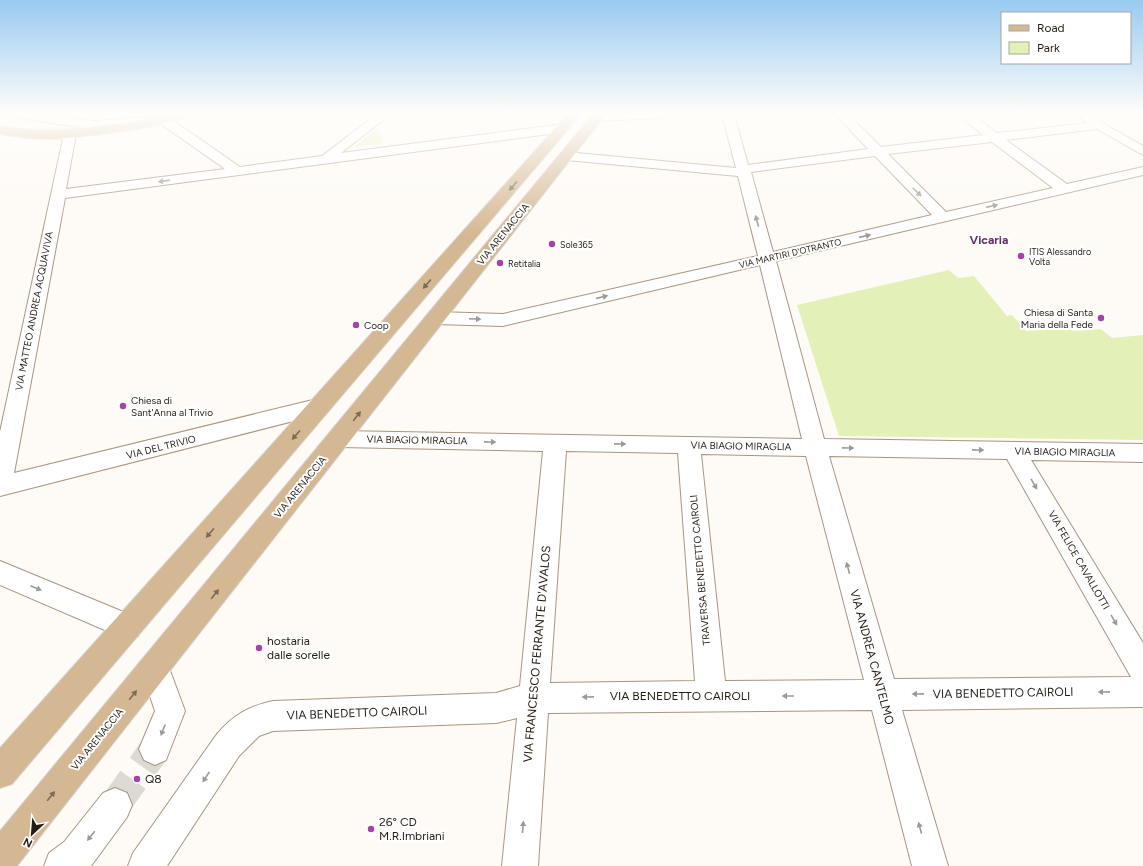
<svg xmlns="http://www.w3.org/2000/svg" width="1143" height="866" font-family="Figtree,sans-serif">
<style>
.green{fill:#e3f0b8}
.lines{fill:none;stroke-linecap:round;stroke-linejoin:round}
.minor-tunnel{stroke:#ddd9d3;stroke-width:31;stroke-dasharray:31 16;stroke-linecap:butt}
.minor-casing{stroke:#a9957f;stroke-width:2}
.major-casing{stroke:#d8d6d5;stroke-width:2}
.minor{fill:#fff;fill-rule:evenodd}
.major{fill:#d4b893;fill-rule:evenodd}
.oneway{fill:#9d9995}
.oneway2{fill:#7c6a54}
.poi-dot{fill:#a343aa;stroke:#fff;stroke-width:1.5}
.labels{text-anchor:middle;dominant-baseline:central;stroke-width:4;stroke-linejoin:round;paint-order:stroke}
.far-poi-label{font-size:9px;fill:#251d14;stroke:#fff;text-anchor:start}
.far-street-label{font-size:9px;fill:#251d14;stroke:#fff}
.street-label{font-size:10px;fill:#251d14;stroke:#fff}
.poi-label{font-size:10px;fill:#251d14;stroke:#fff;text-anchor:start}
.far-district-label{font-size:12px;font-weight:bold;fill:#5f2f62;stroke:#fff}
.near-poi-label{font-size:12px;fill:#251d14;stroke:#fff;text-anchor:start}
.near-street-label{font-size:12px;fill:#251d14;stroke:#fff}
</style>
<rect width="100%" height="100%" fill="#fefaf5"/>
<path class="green" d="M378 127 383 143 354 147Z
M949 270 958 278 974 276 1007 316 1012 315 1026 331 1070 328 1073 331 1101 329 1112 338 1143 335V440L839 436 797 305Z"/>
<g class="lines">
<path class="minor-tunnel" d="M115 805 155 749"/>
<g class="minor-casing">
<path id="minor" d="M13 114H45L93 121 164 116 168 117 240 167 322 156 377 114H391L341 153 564 124 570 128 564 132 65 198 14 473 321 398 328 401 332 406 328 411 321 414 0 496V432L64 134 70 130 76 134 66 189 225 169 161 124 93 129 19 118Z
M597 114H670L664 118 592 121 590 118 592 115Z
M722 114H734L748 165 868 149 835 114H848L881 147 983 135 957 114H971L997 133 1087 123 1081 118 1087 114 1143 146V155L1097 129 1006 140 1067 184 1143 167V175L776 261 824 439 1143 444V462L1031 460 1143 643V707L902 710 948 866H912L872 710 548 713 538 866H502L517 718 496 723 273 731 259 736 239 756 167 866H128L133 853 217 734C233 715 249 706 273 701L496 693 520 686 543 451 339 447 331 445 328 439 331 433 339 431 802 439 760 265 503 326 436 324 430 322 427 318 430 314 436 312 503 314 758 256 738 176 566 160 561 159 559 156 561 153 566 152 736 168ZM992 142 1053 188 946 212 888 154ZM875 156 932 215 773 252 751 172ZM566 451 678 453 695 681 550 683ZM701 454 806 456 864 680 725 681ZM829 456 1007 459 1131 677 894 679Z
M0 561 138 618 142 627 138 636 128 640 0 585Z
M155 652 165 657 185 711 166 760 155 765 144 760 139 749 155 711 140 667 145 657Z
M115 788 127 793 132 805 127 817 91 866H44L49 853 64 842 103 793Z"/>
</g>
<g class="major-casing">
<path id="major" d="M168 114H187C176 127 72 138 52 139 34 139 17 137 0 134V126C37 133 71 130 107 125 128 123 148 120 168 114Z
M568 114H581L12 784 0 788V748Z
M593 114H606L17 866H0V831Z"/>
</g>
<use href="#minor" class="minor"/>
<use href="#major" class="major"/>
</g>
<defs><path id="oneway-solid" d="M-6-.8H1V-3.2L6.5 0L1 3.2V.8H-6Z"/></defs>
<g class="oneway">
<use href="#oneway-solid" transform="translate(164 181) rotate(172)"/>
<use href="#oneway-solid" transform="translate(917 192) rotate(45)"/>
<use href="#oneway-solid" transform="translate(992 206) rotate(-13)"/>
<use href="#oneway-solid" transform="translate(757 221) rotate(-105)"/>
<use href="#oneway-solid" transform="translate(865 236) rotate(-13)"/>
<use href="#oneway-solid" transform="translate(602 297) rotate(-13)"/>
<use href="#oneway-solid" transform="translate(475 319) rotate(2)"/>
<use href="#oneway-solid" transform="translate(490 442) rotate(1)"/>
<use href="#oneway-solid" transform="translate(620 444) rotate(1)"/>
<use href="#oneway-solid" transform="translate(848 448) rotate(1)"/>
<use href="#oneway-solid" transform="translate(978 450) rotate(1)"/>
<use href="#oneway-solid" transform="translate(1034 484) rotate(60)"/>
<use href="#oneway-solid" transform="translate(848 568) rotate(-105)"/>
<use href="#oneway-solid" transform="translate(36 588) rotate(23)"/>
<use href="#oneway-solid" transform="translate(1114 620) rotate(60)"/>
<use href="#oneway-solid" transform="translate(1104 692) rotate(179)"/>
<use href="#oneway-solid" transform="translate(918 694) rotate(179)"/>
<use href="#oneway-solid" transform="translate(788 696) rotate(180)"/>
<use href="#oneway-solid" transform="translate(588 697) rotate(179)"/>
<use href="#oneway-solid" transform="translate(163 730) rotate(112)"/>
<use href="#oneway-solid" transform="translate(206 777) rotate(124)"/>
<use href="#oneway-solid" transform="translate(523 827) rotate(-85)"/>
<use href="#oneway-solid" transform="translate(920 828) rotate(-105)"/>
<use href="#oneway-solid" transform="translate(91 836) rotate(128)"/>
</g>
<g class="oneway2">
<use href="#oneway-solid" transform="translate(513 186) rotate(131)"/>
<use href="#oneway-solid" transform="translate(427 284) rotate(131)"/>
<use href="#oneway-solid" transform="translate(357 416) rotate(-51)"/>
<use href="#oneway-solid" transform="translate(296 435) rotate(131)"/>
<use href="#oneway-solid" transform="translate(210 533) rotate(131)"/>
<use href="#oneway-solid" transform="translate(215 594) rotate(-51)"/>
<use href="#oneway-solid" transform="translate(133 695) rotate(-51)"/>
<use href="#oneway-solid" transform="translate(51 796) rotate(-51)"/>
</g>
<linearGradient id="sky" x2="0" y2="1"><stop stop-color="#99caf1"/><stop offset="0.48" stop-color="#fffdfa"/><stop offset="1" stop-color="#fffdfa" stop-opacity="0"/></linearGradient>
<rect width="1143" height="236" fill="url(#sky)"/>
<g class="poi-dot">
<circle cx="552" cy="244" r="4"/>
<circle cx="1021" cy="256" r="4"/>
<circle cx="500" cy="263" r="4"/>
<circle cx="1101" cy="318" r="4"/>
<circle cx="356" cy="325" r="4"/>
<circle cx="123" cy="406" r="4"/>
<circle cx="259" cy="648" r="4"/>
<circle cx="137" cy="779" r="4"/>
<circle cx="371" cy="829" r="4"/>
</g>
<g class="labels">
<g class="far-poi-label">
<text x="560" y="244">Sole365</text>
<text x="1029" y="251">ITIS Alessandro<tspan x="1029" dy="10">Volta</tspan></text>
<text x="508" y="263">Retitalia</text>
</g>
<g class="far-street-label">
<text transform="translate(790 253) rotate(-13)">VIA MARTIRI D'OTRANTO</text>
</g>
<g class="street-label">
<text transform="translate(503 234) rotate(-51)">VIA ARENACCIA</text>
<text transform="translate(34 311) rotate(-79)">VIA MATTEO ANDREA ACQUAVIVA</text>
<text transform="translate(417 440) rotate(1)">VIA BIAGIO MIRAGLIA</text>
<text transform="translate(741 446) rotate(1)">VIA BIAGIO MIRAGLIA</text>
<text transform="translate(161 447) rotate(-14)">VIA DEL TRIVIO</text>
<text transform="translate(1065 452) rotate(1)">VIA BIAGIO MIRAGLIA</text>
<text transform="translate(300 487) rotate(-51)">VIA ARENACCIA</text>
<text transform="translate(1079 560) rotate(60)">VIA FELICE CAVALLOTTI</text>
<text transform="translate(700 570) rotate(-95)">TRAVERSA BENEDETTO CAIROLI</text>
<text transform="translate(97 739) rotate(-51)">VIA ARENACCIA</text>
</g>
<g class="poi-label">
<text x="1093" y="312" text-anchor="end">Chiesa di Santa<tspan x="1093" dy="12">Maria della Fede</tspan></text>
<text x="364" y="325">Coop</text>
<text x="131" y="400">Chiesa di<tspan x="131" dy="12">Sant'Anna al Trivio</tspan></text>
</g>
<g class="far-district-label">
<text x="989" y="240">Vicaria</text>
</g>
<g class="near-poi-label">
<text x="267" y="641">hostaria<tspan x="267" dy="14">dalle sorelle</tspan></text>
<text x="145" y="779">Q8</text>
<text x="379" y="822">26° CD<tspan x="379" dy="14">M.R.Imbriani</tspan></text>
</g>
<g class="near-street-label">
<text transform="translate(537 654) rotate(-85)">VIA FRANCESCO FERRANTE D'AVALOS</text>
<text transform="translate(872 657) rotate(75)">VIA ANDREA CANTELMO</text>
<text transform="translate(1003 693) rotate(-1)">VIA BENEDETTO CAIROLI</text>
<text x="680" y="696">VIA BENEDETTO CAIROLI</text>
<text transform="translate(357 713) rotate(-2)">VIA BENEDETTO CAIROLI</text>
</g>
</g>
<rect x="1001" y="12" width="130" height="52" fill="#ffffff" stroke="#a8a5a1"/>
<rect x="1009" y="25" width="20" height="6" fill="#d4b893" stroke="#a8a5a1"/>
<text x="1037" y="32" font-size="12" fill="#251d14">Road</text>
<rect x="1009" y="42" width="20" height="12" fill="#e3f0b8" stroke="#a8a5a1"/>
<text x="1037" y="52" font-size="12" fill="#251d14">Park</text>
<g transform="translate(32 834) rotate(206)" stroke="#ffffff" stroke-width="3" paint-order="stroke">
<path d="M0-3L7 15L0 10L-7 15Z" fill="#251d14"/>
<text y="-6" font-size="11" font-weight="bold" text-anchor="middle" fill="#251d14">N</text>
</g>
</svg>
